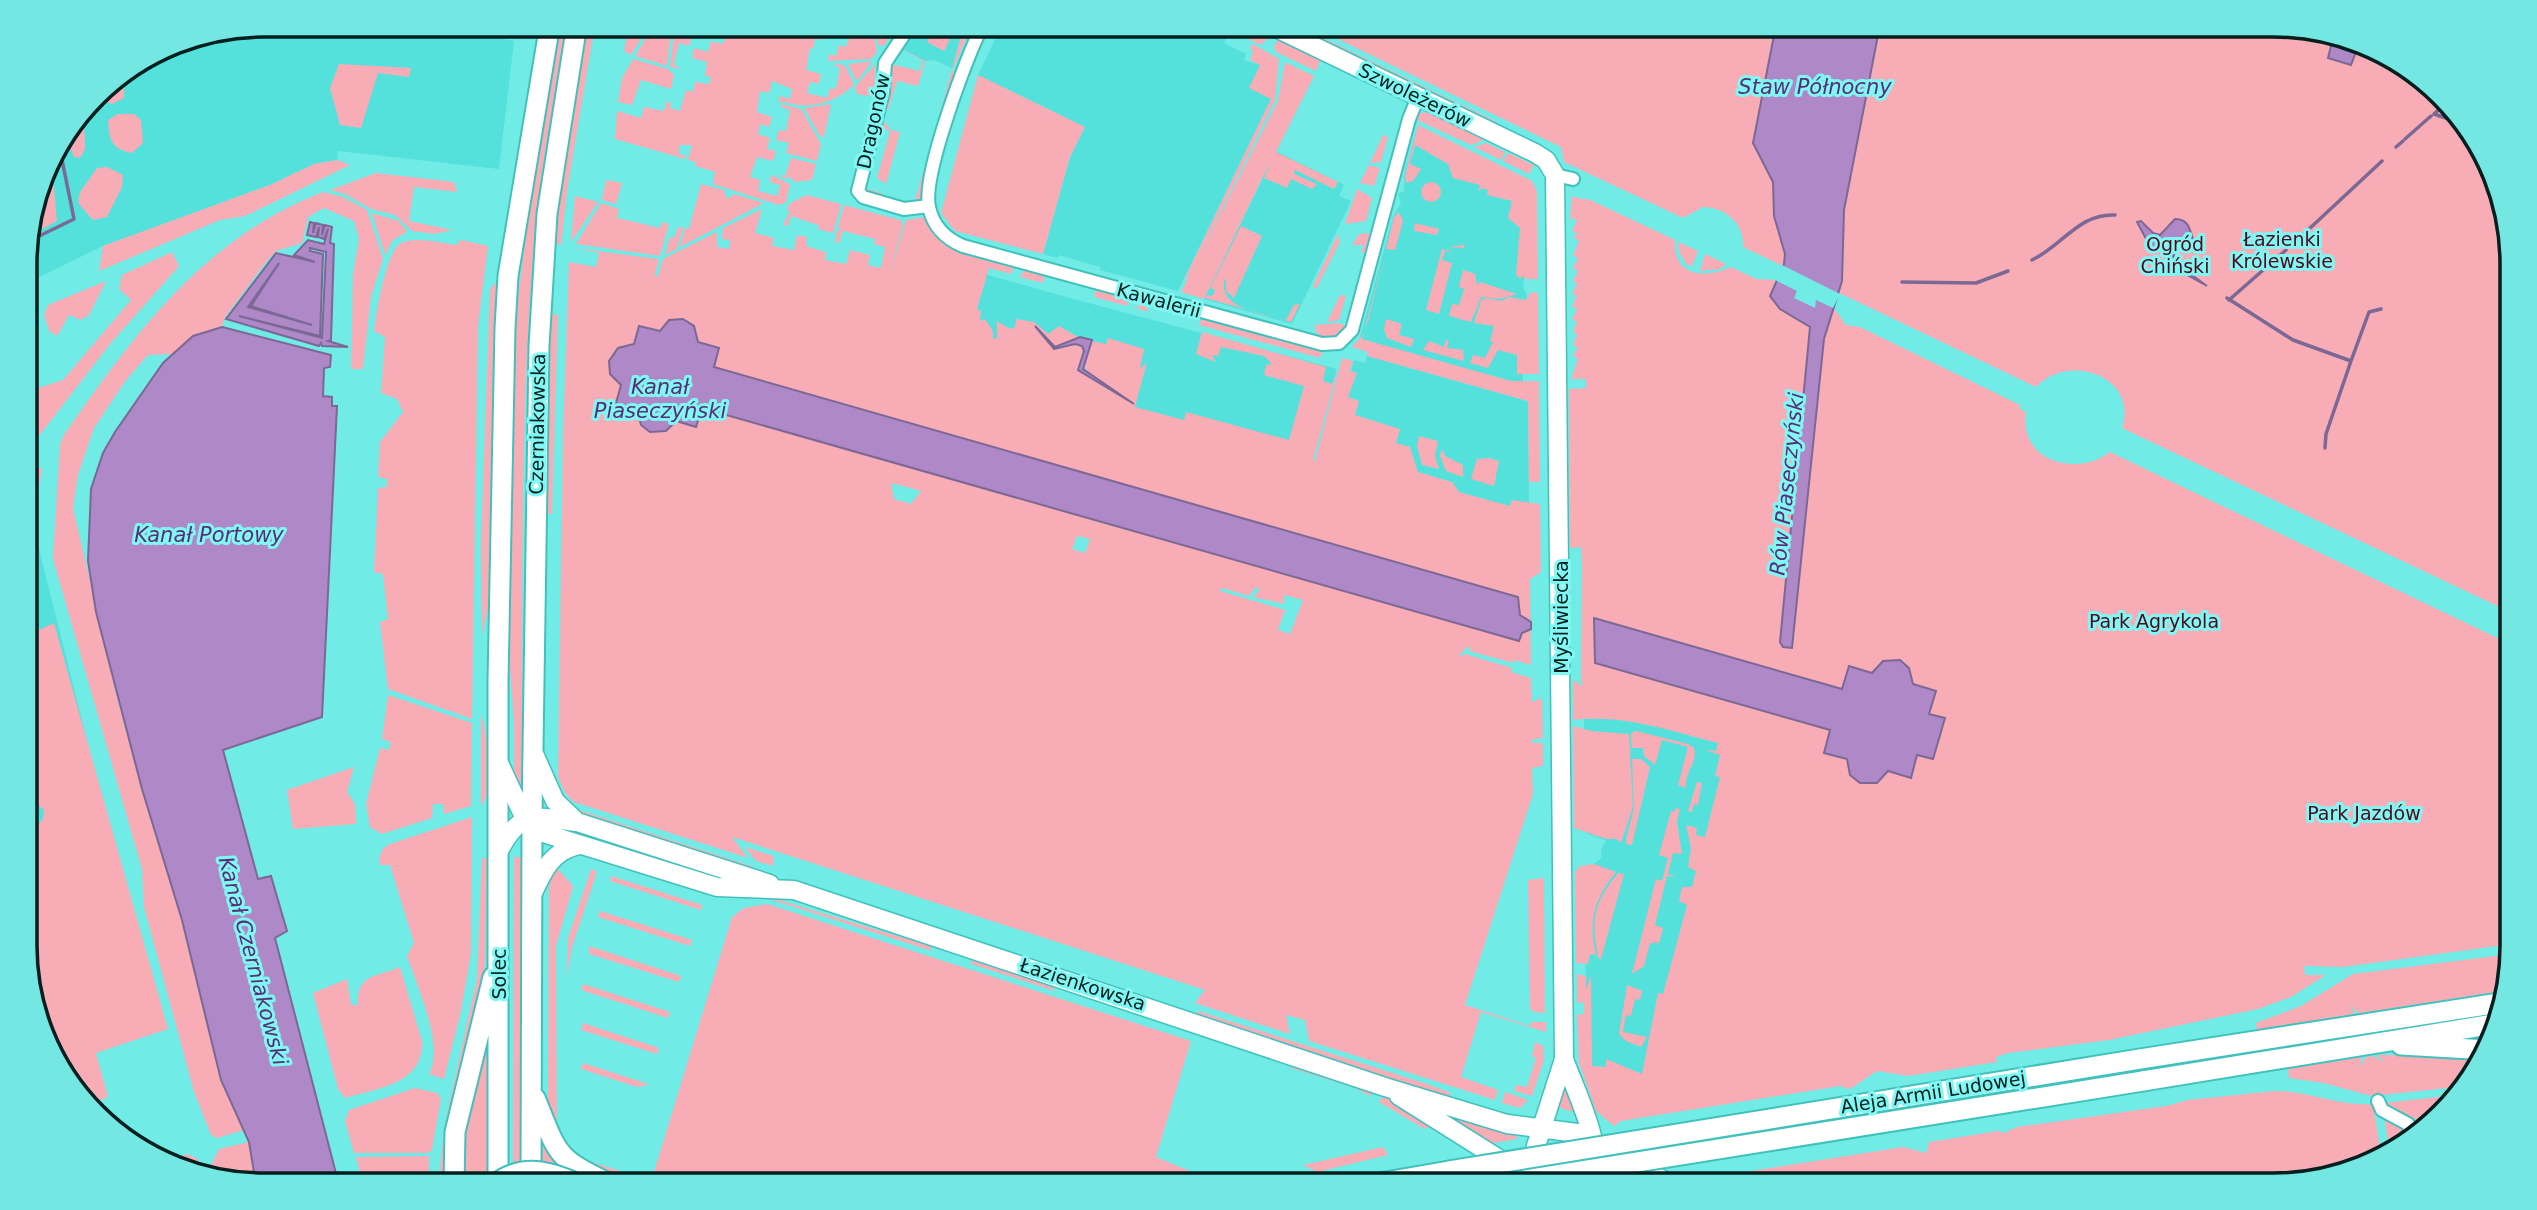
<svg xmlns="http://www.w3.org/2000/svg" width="2537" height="1210" font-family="'DejaVu Sans',sans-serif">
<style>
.built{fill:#54e0db}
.green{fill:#f8adb6;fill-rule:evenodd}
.water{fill:#ae88c7;stroke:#7b6894;stroke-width:2;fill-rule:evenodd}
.pier{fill:#71ebe5}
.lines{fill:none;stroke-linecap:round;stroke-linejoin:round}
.stream{stroke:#7b6894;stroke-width:3.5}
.street-casing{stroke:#41c1bc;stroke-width:16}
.secondary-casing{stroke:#41c1bc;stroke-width:21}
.primary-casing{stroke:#41c1bc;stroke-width:23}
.street{stroke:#fff;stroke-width:12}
.secondary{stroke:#fff;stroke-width:18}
.primary{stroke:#fff;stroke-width:19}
.primary-bridge-casing{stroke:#41c1bc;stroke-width:23;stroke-linecap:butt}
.primary-bridge{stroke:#fff;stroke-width:19}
.labels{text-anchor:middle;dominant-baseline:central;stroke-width:6;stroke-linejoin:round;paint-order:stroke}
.street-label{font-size:19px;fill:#041f1e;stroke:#7ff8f3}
.park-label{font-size:19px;fill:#51091d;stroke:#7ff8f3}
.water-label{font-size:21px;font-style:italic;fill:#5c2c77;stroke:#7ff8f3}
.rim{fill:none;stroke:#041f1e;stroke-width:3.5}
</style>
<rect width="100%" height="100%" fill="#71ebe5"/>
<path class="built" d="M264 24 423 25 514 41 499 169 338 151 337 160 314 164 270 185 103 246 25 284V248L49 158 106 84 173 43Z
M918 25H964L953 69 935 60 925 61 903 49Z
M1002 25H1204L1227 36 1224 43 1246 54 1244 60 1260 65 1271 99 1178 291 1100 270V267L1059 255 1058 258 1043 254 1070 157 1085 127 978 75Z
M1417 128 1508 172 1524 187 1527 249 1523 288 1527 294 1528 357 1523 362V387L1359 341 1393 217 1401 203 1398 194 1404 191V176Z
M1276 151 1344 185 1339 196 1351 201 1292 324 1204 299Z
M987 272 988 275 1070 298 1337 369 1311 460 962 363Z
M1367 356 1528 401 1529 518 1326 460 1354 360 1365 363Z
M38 545 87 740 37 754 58 830 26 854V548Z
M1584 706 1730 745 1640 1094 1596 1111 1586 1044 1585 870 1602 858 1601 849 1606 841 1586 833 1585 829Z"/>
<path class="green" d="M1251 24 1271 35 1261 45 1239 35 1245 25Z
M1317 24H2273L2379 49 2463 119 2510 233 2512 613 2122 428C2139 376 2068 352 2036 387L1743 247C1745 224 1725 207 1703 207L1683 218 1564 162 1561 147 1317 29Z
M561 25H568C556 90 542 157 536 223 518 414 524 608 521 800L514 777V721L509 657 516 314 531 194Z
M588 25H595L567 191 561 245 553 243Z
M638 25H649L631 55 624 51 629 26Z
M654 25H672L667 66 635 56Z
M675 25H714L713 30 707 28 704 39 692 37 689 46 679 43 674 64 680 69 670 67Z
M735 25H843L840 33 825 30 822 40 815 39 813 49 810 48 806 70 821 74 819 84 810 82 807 93 827 98 830 88 836 89 840 68 835 66 836 63 845 66 854 84C843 98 816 108 798 105 790 104 783 100 778 103L780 96 790 99 792 89 772 81 769 93 760 91 757 112 772 117 769 127 760 124 758 134 770 138 767 149 776 151 773 161 757 157 750 177 760 180 758 191 777 196 780 185 770 182 771 175 790 184 786 202 779 205 713 184 715 172 695 166 696 162 688 160 692 145H680L678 153 686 156 685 159 615 139 617 111 641 118 644 107 664 111 667 101 671 103 670 108 680 111 686 90 693 92 695 82 709 84 711 77 705 76 707 62 692 58 694 48 708 52 711 41 723 44 726 34 732 35Z
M860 25H872L877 52 871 59 828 61 829 54 836 56 839 45 846 47 849 37 857 39Z
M875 25 898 24 899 25 883 46 878 45Z
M915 25H918L903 49 925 61 918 86 897 81 888 111 886 107 890 64 920 71 923 61 901 48Z
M935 25H957L944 51 927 42Z
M964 25H972L952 71 956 73 941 123 937 124Z
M1313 33 1497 122 1495 124 1312 36Z
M1278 39 1321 59 1316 71 1276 52 1274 47Z
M1253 44 1279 59 1275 100 1191 273 1183 282 1271 99 1249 88 1260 65 1250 60 1253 52 1250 47Z
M633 59 668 69 674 75 671 89 641 80 632 105 618 102 622 78Z
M872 61 858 80H856L848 64Z
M1285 62 1314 76 1276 152 1338 182 1334 189 1295 170 1294 174 1317 184 1312 189 1291 179 1287 188 1264 178 1270 162 1204 299 1181 292 1278 101Z
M339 64 411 68 409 77 378 73 361 128 340 125 330 88Z
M875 64V91L869 96 857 94 855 87Z
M123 73 124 98 112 104 99 99 98 94 106 84Z
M978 75 1085 127 1070 157 1043 254 955 231 941 213Z
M782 104 801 109 821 144 817 161 786 153 789 143 776 140 779 130 786 131 790 110 781 107Z
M831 104 824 137 820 136 804 108Z
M1430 112 1485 138 1484 140 1471 145 1415 119 1420 113Z
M84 113 85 149 80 158 74 157 66 136Z
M118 114H134L141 120 143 143 132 153C111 149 109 139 108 120Z
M885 122 890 130 900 132 886 184 877 178 890 132 881 126Z
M1418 125 1532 181 1537 192 1538 279H1524L1523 274 1521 279 1516 275 1520 228 1508 218 1512 201 1487 195 1488 190 1482 188 1478 192 1480 185 1453 178 1448 164 1415 145 1410 164 1421 169 1413 181 1406 183 1405 176Z
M1383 135 1388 137 1381 162 1370 163Z
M933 138 936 142 919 204C904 208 881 201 868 193L867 189 882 193V198L914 204Z
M1486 143 1505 152 1501 160 1474 147Z
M1508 153 1534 165 1529 174 1503 161Z
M791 158 816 164 812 180 794 182 790 176 788 179 776 175 785 176Z
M337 160 350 165 245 216 220 220 99 271 103 246 270 185 314 164Z
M1369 165 1380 168 1374 186 1360 183Z
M107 167 123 175 122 187 107 217 93 220 78 203 80 192 97 168Z
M46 172 53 176 57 221 33 234 29 232Z
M376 173 454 182 457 192 414 187 409 221 452 230 435 234 412 231 395 215 371 209 345 194 330 190Z
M606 180 622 183 616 204 602 200Z
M1421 192a10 10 0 1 1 20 0a10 10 0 1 1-20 0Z
M701 184 724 190 727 199 734 194 764 203 680 247 685 228 689 229Z
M1357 189 1372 198 1366 221 1345 224Z
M323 192 343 197 367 210 383 259 371 296 363 369H351L353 274 359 239 354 221 324 208 308 217 302 243 276 251 269 258 225 317 222 327 193 336 174 354 148 355 126 380 94 428 78 475 73 508 115 690 142 789 182 920 221 1080 244 1130 217 1138 211 1135 194 1092 144 907 142 869 53 559 60 445 63 436C134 335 202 239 323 192Z
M806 195 841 204 833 233 818 229 819 225C811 223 801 219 791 216L788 226 783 225 790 211 787 210 789 204Z
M575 196 598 202 571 242Z
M1572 196 1585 200 1586 198 1675 240C1672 277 1706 279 1731 267L1756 279 1776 280 1772 290 1829 316 1833 307 1846 325 1860 327 2020 405 2019 408 2026 412C2018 461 2077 478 2110 452L2512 645V944L2343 967 2304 966 2305 975H2326L2291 997 2258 1009 2109 1040 2008 1053 1996 1057 1997 1062 1908 1076 1877 1071 1850 1089 1840 1086 1621 1121 1614 1126 1596 1111 1579 1063 1577 1014H1584V1002L1577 1003V974L1586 976V989L1591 976 1592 1066 1606 1067V1059L1642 1074 1658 993 1663 994 1687 905 1679 901 1682 887H1692L1696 871 1688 867 1691 848 1686 825 1697 828 1696 835 1705 837 1720 777 1715 776 1720 755 1705 750 1716 751 1718 743C1670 731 1623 714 1573 720V680L1583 686 1581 680 1582 565 1581 547 1570 548 1569 389 1586 388V379H1571L1578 359 1573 356 1578 347 1573 345 1577 335 1573 331 1577 322 1572 319 1577 309 1572 306 1577 296 1572 294 1577 284 1573 281 1578 271 1573 268 1578 258 1573 255 1579 241 1574 238 1577 233 1572 231 1577 220 1572 218 1570 221Z
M601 203 619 209 617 218 660 228 662 222 669 224 660 256 576 244Z
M844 205 900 220 903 224 890 274 906 220 926 217 932 228 1014 266 1011 274 989 268 977 309 981 311 980 321 985 319 993 331V339L997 338V321L1010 329 1015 327 1016 319 1034 322 1048 334 1059 326 1078 337 1055 347 1035 328 1055 350 1076 344 1081 346 1083 351 1078 371 1134 404 1086 371 1084 363 1092 341 1106 344 1108 338 1144 349 1140 369 1147 362 1135 407 1184 420 1186 412 1289 440 1304 386 1264 375 1266 365 1272 364 1264 356 1221 347 1218 356 1212 355 1216 362 1196 354 1202 332 1326 367 1323 381 1332 384 1338 369 1313 460 1315 461 1342 358 1353 361 1350 371 1357 373 1348 397 1359 401 1355 415 1400 429 1396 443 1410 447 1418 472 1452 482 1459 492 1510 506 1512 500 1540 504 1541 572 1530 579 1531 665 1514 660 1513 663 1469 651 1471 648 1467 647 1458 657 1465 654 1512 668 1511 672 1531 678 1532 702 1542 698 1543 738 1532 740V743H1543V766L1532 768 1533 794 1465 1005 1530 1026 1532 1022H1546V1032L1481 1012 1461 1077 1498 1090 1495 1100 1309 1041 1305 1020 1286 1015 1290 1034 1195 1003 1205 990 732 837 748 858 574 802 565 793 558 777 563 434 569 262 596 267 599 253 573 248 659 259 655 275 658 277 663 259 717 232V247L729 249 730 240 722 239 723 228 762 209 755 233 774 238 772 246 794 250 797 235 807 237 806 246 826 252 825 260 846 264 850 250 870 255 868 265 881 268 885 247 874 244 875 239 843 231 839 243 835 242 837 230 841 231 838 227ZM891 483 921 491 911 504 894 499ZM1077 536 1090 539 1085 553 1072 549ZM1256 587 1260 590 1253 597 1284 604V595L1303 600 1290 634 1278 630 1285 610 1220 591 1222 588 1249 596Z
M1399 212 1403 221 1395 250 1386 249 1362 339 1511 381H1539L1540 482H1529L1528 401 1367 356 1368 352 1352 347 1362 336 1368 321 1394 217Z
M372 213 399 221 407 232 393 240 385 255Z
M1415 223 1439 229 1437 235 1414 231Z
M1241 226 1262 236 1234 298 1226 291V277C1213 308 1266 315 1286 320L1294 305 1300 304 1291 322 1205 298 1207 295 1212 296 1215 290 1210 288Z
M678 227H683L677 249 665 255 670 237 674 238Z
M1373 233 1369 254 1361 252 1364 245H1352L1359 234Z
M1338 234 1340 242 1316 289 1313 286Z
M461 240 488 246 478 326 472 719 388 689 380 622 388 619 383 574 374 572 378 488 387 487V479L378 477 380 442 403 412 397 399 381 393 385 337 374 331C376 314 386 251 401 243 415 236 441 243 456 245Z
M1678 242 1698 251 1692 266 1687 265 1679 252Z
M1465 245 1464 248 1452 247 1450 252 1445 251 1442 260 1452 263 1439 314 1426 310 1442 249 1450 251 1452 246Z
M172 252 179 266 110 344 25 454V378L38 388 63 380 131 300 119 289 122 275Z
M1705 254 1726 264 1720 269 1700 271Z
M1025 269 1045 274 1043 283 1020 277Z
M1463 270 1475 274 1477 285 1480 282 1517 294 1501 299 1481 297 1471 322 1449 316 1452 304 1459 305 1464 289 1459 287Z
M106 281 89 315 81 320 69 315 57 336 49 331 44 315 48 305Z
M498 281 493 351 489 603 482 636 481 543 490 289Z
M1096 288 1142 300 1149 312 1129 306 1138 308 1139 304 1128 302 1127 306 1094 297Z
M1531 292 1538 293 1539 374H1517V355L1498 350 1488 368 1470 363 1473 355 1485 358 1493 342 1490 341 1494 326 1474 323 1481 300 1487 298 1502 301 1509 297 1526 300Z
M1340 295 1346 296 1339 320 1327 322Z
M550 314 558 315 552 514H546Z
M1202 317 1323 350 1320 358 1199 325Z
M1386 319 1402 324 1399 335 1414 339 1411 347 1387 338 1384 330Z
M1338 323 1348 326 1335 337H1322L1316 332 1315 325Z
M1446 340 1449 341 1447 348 1463 350 1464 361 1423 350 1429 341 1444 347Z
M1419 436 1438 441 1435 456 1439 469 1422 465 1417 446Z
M1442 449 1445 456 1463 465V477L1446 471 1440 456Z
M1489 458 1499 461 1494 486 1471 479 1477 459Z
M31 465 42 469 34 515 26 529V474Z
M54 623 168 1029 96 1053 108 1097 89 1104 74 1091 27 978 26 836 43 819 44 810 26 795V636Z
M388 695 472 723 471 806 444 814 443 804H433L432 818 382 834 370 827 366 804 380 748 389 750 391 742 382 739Z
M481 715C487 726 495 798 481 805Z
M1573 726 1591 731 1629 734 1633 807 1621 843 1617 839H1606L1574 828Z
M1636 731 1688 744 1694 748C1698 764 1684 771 1686 788L1678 785 1688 747 1662 740 1655 765 1644 756 1643 748H1632V759H1641L1650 767 1632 845 1626 844V840L1634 808 1631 733Z
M354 767 347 792 355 804 356 824 293 829 287 790Z
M1697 782 1702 783 1698 805 1694 804 1692 812 1688 811Z
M570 807 754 867H745L578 814Z
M1675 808 1680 809 1677 822 1682 854 1673 853 1668 874 1676 877 1667 876 1655 925 1663 928 1659 943H1650L1644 966 1632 974 1656 879 1662 881 1668 858 1659 855 1671 811 1675 812Z
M472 817 471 953 461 1011 444 1079 429 1074C445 1047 417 986 407 956L414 943 390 865H380C378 855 382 848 390 844Z
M745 847 774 856 773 866 756 861Z
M514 857H522L520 1185H513Z
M482 858H487L485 964 447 1185H438L445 1123 477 979Z
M1594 864 1616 872C1594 899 1588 921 1596 955L1590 954 1588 964 1576 963 1575 872 1580 866Z
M555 866 573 886 556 946 557 1129 566 1147 579 1158 623 1172 630 1185C585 1176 552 1146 548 1099L549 887Z
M591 869 596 871V875L572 947 567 977 568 938Z
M1618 873 1624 874 1601 959 1598 958C1591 919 1593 904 1618 873Z
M611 876 702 905 701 910 613 882 610 881Z
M1544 878 1545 1013 1533 1012 1530 1008 1528 880Z
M769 897 930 946 932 951 769 899Z
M767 904 1191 1041 1156 1157 1192 1172 1152 1185H683L674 1183 680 1185H650L732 917 744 908Z
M600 911 692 940 690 946 598 917Z
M589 946 681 976 679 982 589 954Z
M2511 954 2502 991 2369 1012 2374 1001 2368 1013 2359 1014 2350 1005 2355 1014 2257 1031 2256 1023 2301 1006 2353 974Z
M972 960 1052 986 1055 991 971 964Z
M400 967 422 1041C424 1084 378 1088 345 1098L338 1089 313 993 347 979 351 1005H358C356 975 375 977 400 967Z
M583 984 670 1012 668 1018 581 990Z
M1627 985 1642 991 1640 1000 1635 999 1631 1016 1626 1015 1623 1032 1647 1037 1641 1047 1626 1041 1619 1034Z
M1198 1011 1427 1084 1451 1093 1449 1098 1196 1016Z
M490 1021 493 1178 484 1185H460V1150Z
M583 1023 659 1048 657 1054 581 1030Z
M1535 1042 1543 1046 1544 1060 1532 1096 1514 1091 1516 1085 1527 1087 1536 1058 1532 1056Z
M2377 1055H2384L2484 1056 2457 1087 2372 1096 2323 1083 2289 1078 2288 1068 2362 1057 2360 1067 2366 1057 2374 1056 2385 1063Z
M583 1063 648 1084V1085L637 1087 581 1069Z
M1292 1063 1373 1091 1370 1096 1355 1088 1291 1068Z
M1564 1077 1576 1113 1555 1106Z
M415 1088 437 1093 441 1098 432 1150 428 1153H354L345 1121 349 1110Z
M2274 1091C2309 1091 2341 1107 2373 1104L2381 1154 2288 1185H1737L1723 1178 1726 1175 1903 1147 1926 1153 1929 1142 1998 1131 2004 1133 2017 1127 2166 1106 2188 1100Z
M1505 1092 1528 1100 1520 1108 1502 1103Z
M1383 1096 1433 1127V1128H1423L1379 1102Z
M2446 1096 2421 1122 2384 1103Z
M1426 1106 1517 1134V1139L1488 1144Z
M2384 1117C2396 1123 2407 1127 2407 1141L2398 1140 2397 1148 2390 1151Z
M543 1141 547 1149 598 1185H541Z
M249 1142 256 1184 213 1174 211 1165 219 1149Z
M1383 1147 1388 1155 1317 1172 1303 1165Z
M187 1154 198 1159 201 1171 166 1163Z
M429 1156V1185H363L356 1157Z
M1680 1171 1706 1181V1185L1669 1175Z
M1279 1172 1281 1177 1302 1172 1314 1180 1303 1185H1226Z"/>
<path class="water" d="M1776 25H1880L1844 210 1842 281 1824 339 1792 648 1783 647 1780 642 1810 327 1780 309 1770 296 1784 264 1785 254 1774 216 1773 182 1753 143Z
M2333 38 2359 44 2351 65 2328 58Z
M2175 219C2192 219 2189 234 2197 248L2188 243 2172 250 2177 264 2207 286 2180 271 2168 247 2160 245 2151 248 2137 222 2141 221 2153 233 2160 235Z
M310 222 314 223 313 233 316 223 323 225 322 235 325 225 332 227 330 243 334 244 331 340 328 341 348 347 322 346 321 343 319 346 226 319 276 253 315 262 294 255 308 240 324 244 328 229 324 239 318 237 319 227 316 237 307 235ZM310 248 326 252 322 338 239 316 320 336 323 254 310 251ZM279 263 251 306 312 325 248 307Z
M683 319 694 326 698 342 719 348 714 367 1518 597 1520 615 1531 622V629L1522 633 1519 641 702 408 696 427 676 421 666 431 650 432 641 425 637 410 616 403 621 385 610 374 609 361 618 348 634 344 639 326 660 331 669 320Z
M1035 326 1055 347 1080 337 1092 340 1083 369 1134 404 1078 370 1084 351 1082 346 1075 344 1054 349Z
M222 327 331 355 330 367 324 368 323 396 332 397V406H337L322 717 223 750 258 879 271 876 287 931 275 938 339 1185 256 1184 249 1142 221 1080 182 920 142 789 96 612 88 561 91 489 103 453 115 432 163 363 193 336Z
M1594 618 1842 689 1849 666 1872 673 1883 661 1900 660 1909 668 1913 684 1936 691 1929 714 1945 718 1933 759 1917 755 1911 778 1888 771 1877 783H1860L1850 775 1847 759 1824 753 1830 730 1595 663Z"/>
<path class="pier" d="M1782 265 1840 294 1833 308 1816 300 1815 308 1794 298 1797 291 1775 280Z"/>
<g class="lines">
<path class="stream" d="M2434 114 2466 125
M2434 114 2445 104
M2405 139 2431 116
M2396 147 2403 141
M27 242 74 219 59 145
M2293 244 2382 161
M2032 260C2062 246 2079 213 2115 215
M1902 282 1976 283 2008 271
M2227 298 2293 340 2351 361 2326 434 2325 448
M2229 300 2286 250
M2351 361 2369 312 2381 309"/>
<g class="street-casing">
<path id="street" d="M911 24 885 63 883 92 858 191 863 197 904 209 929 206
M983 24C967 57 922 174 929 207 933 226 946 239 963 246L1322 344 1339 343 1352 330 1409 119 1418 97
M1555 175 1573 179
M2378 1101 2382 1110 2408 1124 2413 1137"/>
</g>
<g class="secondary-casing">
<path id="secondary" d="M1268 24 1535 153 1546 160 1555 175 1564 1059C1577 1095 1605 1148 1593 1185
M535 756 555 801 577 822
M499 763 525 819 540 832 717 887 794 890 1385 1087 1507 1124 1577 1133 1672 1185
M499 851C521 808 536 817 577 822L770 884
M532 895C543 871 552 850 580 845
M1399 1096 1539 1184
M1539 1185 1536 1146 1564 1059
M1621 1185H1654"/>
</g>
<g class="primary-casing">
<path id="primary" d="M2401 1045 2488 1050
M2140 1059 2499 1003
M2143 1081 2494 1024
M535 1098C559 1156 554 1157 612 1185
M454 1185 455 1132 493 977
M498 1185V680L505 328 508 276 550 24
M531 1185 532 816 539 346 547 214 577 24
M1368 1185 1449 1171"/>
</g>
<use href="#street" class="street"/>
<use href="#secondary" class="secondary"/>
<use href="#primary" class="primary"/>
<g class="primary-bridge-casing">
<path id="primary-bridge" d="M1449 1171 2140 1059
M494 1185C522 1163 550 1171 580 1185
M1494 1185 2143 1081"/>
</g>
<use href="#primary-bridge" class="primary-bridge"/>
</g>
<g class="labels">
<g class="street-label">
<text transform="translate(1415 95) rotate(26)">Szwoleżerów</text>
<text transform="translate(873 121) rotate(-78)">Dragonów</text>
<text transform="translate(1159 300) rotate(15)">Kawalerii</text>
<text transform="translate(537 424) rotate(-89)">Czerniakowska</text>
<text transform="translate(1561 617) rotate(-90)">Myśliwiecka</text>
<text transform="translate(499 974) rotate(-90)">Solec</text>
<text transform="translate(1083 984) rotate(18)">Łazienkowska</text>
<text transform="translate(1933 1092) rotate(-9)">Aleja Armii Ludowej</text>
</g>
<g class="park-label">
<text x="2282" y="239">Łazienki<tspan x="2282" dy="22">Królewskie</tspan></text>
<text x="2175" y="244">Ogród<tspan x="2175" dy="22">Chiński</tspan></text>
<text x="2154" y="621">Park Agrykola</text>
<text x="2364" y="813">Park Jazdów</text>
</g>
<g class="water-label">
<text x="1815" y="87">Staw Północny</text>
<text x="660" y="387">Kanał<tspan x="660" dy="24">Piaseczyński</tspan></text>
<text transform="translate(1787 484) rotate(-84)">Rów Piaseczyński</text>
<text x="209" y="535">Kanał Portowy</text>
<text transform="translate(253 961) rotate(75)">Kanał Czerniakowski</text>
</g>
</g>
<path d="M0 0H2537V1210H0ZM264 37H2273A227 227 0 0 1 2500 264V946A227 227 0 0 1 2273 1173H264A227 227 0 0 1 37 946V264A227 227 0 0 1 264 37Z" fill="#75e7e2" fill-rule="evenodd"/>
<path class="rim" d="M264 37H2273A227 227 0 0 1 2500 264V946A227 227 0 0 1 2273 1173H264A227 227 0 0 1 37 946V264A227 227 0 0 1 264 37Z"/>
</svg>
